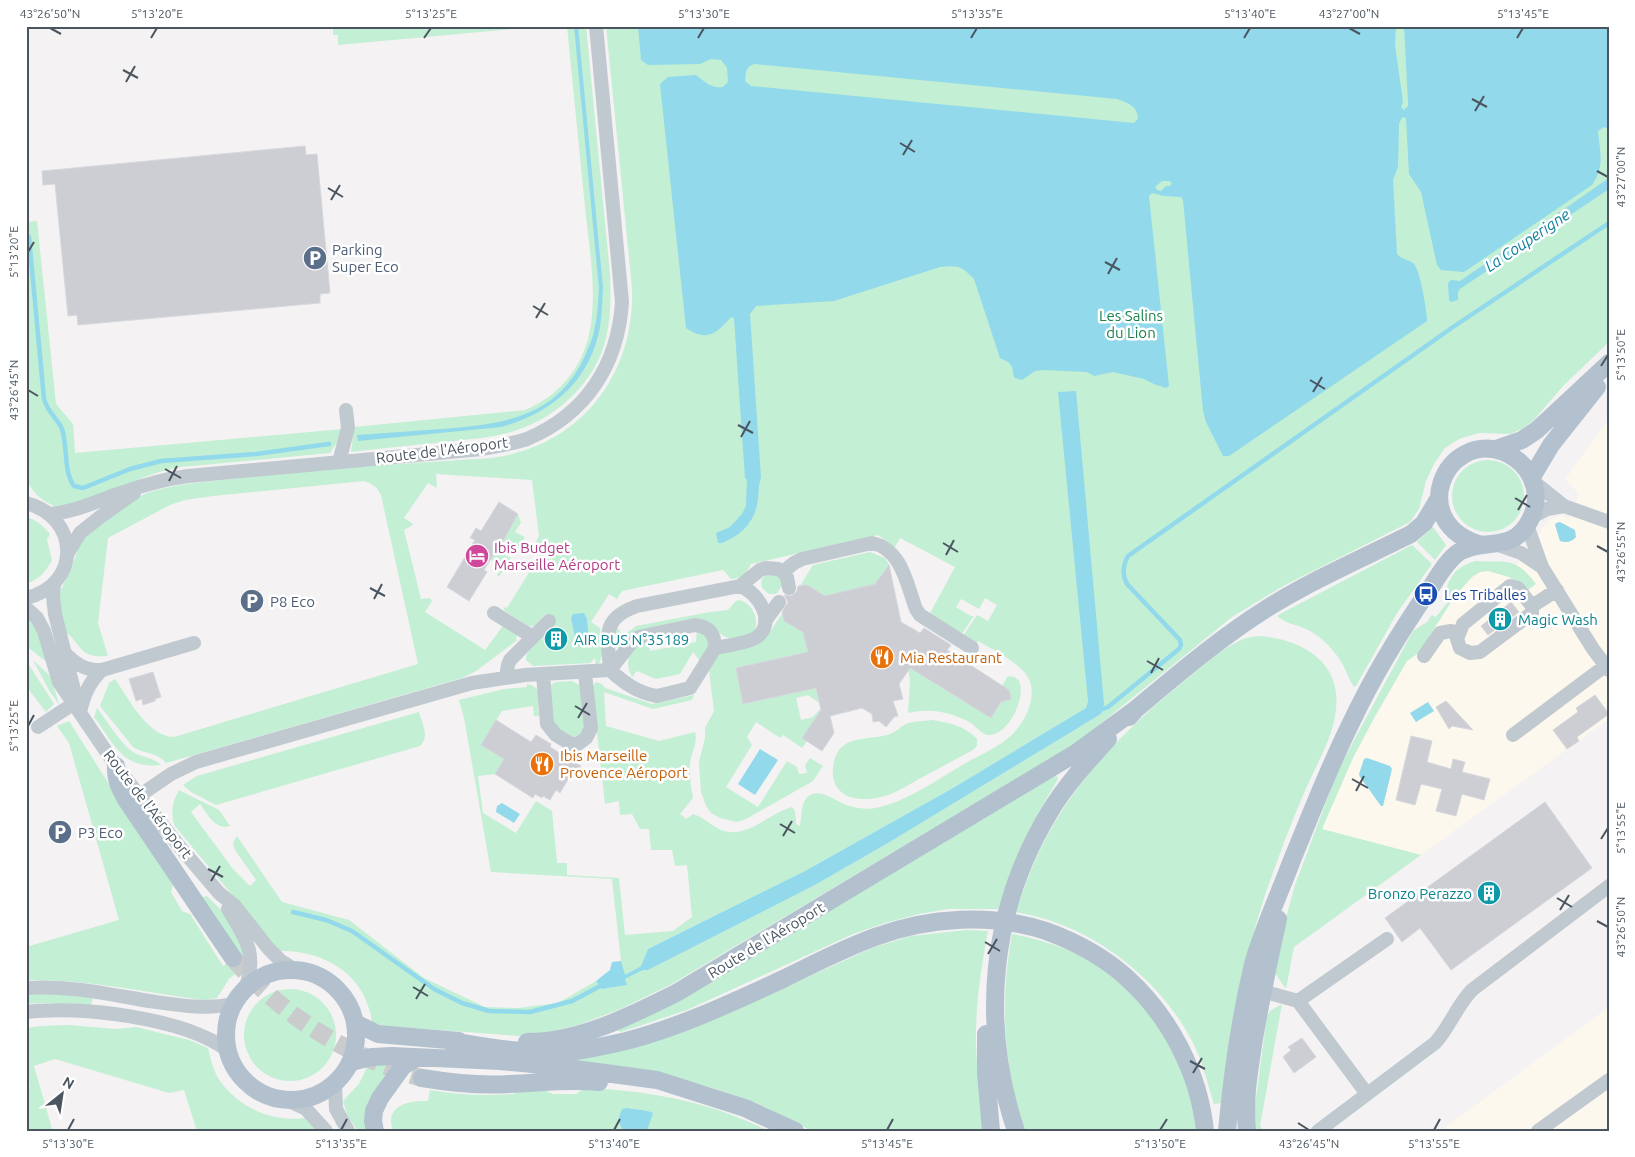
<svg xmlns="http://www.w3.org/2000/svg" width="1635" height="1157" font-family="Ubuntu,sans-serif">
<style>
.commercial{fill:#fcf8ee}
.green{fill:#c3efd4}
.water{fill:#91d9eb;fill-rule:evenodd}
.lines{fill:none;stroke-linecap:round;stroke-linejoin:round}
.stream{stroke:#91d9eb;stroke-width:4.5}
.building{fill:#ccced4;stroke:#d6d8dd}
.major-tunnel{stroke:#cacbcd;stroke-width:18;stroke-dasharray:18 9;stroke-linecap:butt}
.minor{stroke:#c0c9d0;stroke-width:14}
.major{stroke:#b3c1cf;stroke-width:18}
.ticks{fill:none;stroke:#4a555f;stroke-width:2}
.labels{text-anchor:middle;dominant-baseline:central;stroke-width:5;stroke-linejoin:round;paint-order:stroke}
.service-label{font-size:15px;fill:#4e5e75;stroke:#fff;text-anchor:start}
.park-label{font-size:15px;fill:#1a814d;stroke:#fff}
.street-label{font-size:15px;fill:#4a555f;stroke:#fff}
.hotel-label{font-size:15px;fill:#b23c85;stroke:#fff;text-anchor:start}
.transit-label{font-size:15px;fill:#164399;stroke:#fff;text-anchor:start}
.culture-label{font-size:15px;fill:#0d838f;stroke:#fff;text-anchor:start}
.food-label{font-size:15px;fill:#c56008;stroke:#fff;text-anchor:start}
.water-label{font-size:16px;font-style:italic;fill:#10809c;stroke:#fff}
.neatline{fill:none;stroke:#4a555f;stroke-width:2}
.ticks-label{font-size:12px;text-anchor:middle;fill:#4a555f}
</style>
<rect width="100%" height="100%" fill="#f4f2f2"/>
<path class="commercial" d="M1609 419V719L1421 855 1321 829 1353 758 1407 661 1423 650 1427 644 1430 635 1455 596 1472 577 1480 572 1488 571 1509 576 1548 521 1561 515 1569 519 1579 494 1565 479Z
M1609 1007V1131H1440Z"/>
<path class="green" d="M333 26H545L338 45V35H333Z
M567 26H586L610 274C611 296 611 317 606 338 596 381 558 417 517 430 494 438 469 439 445 442 414 445 382 448 351 452L354 427 525 410C557 397 581 370 589 335 598 294 589 248 585 207 579 147 573 87 567 26Z
M606 26H1609V342L1563 386 1533 421 1522 429 1510 434 1479 433 1459 439 1445 448 1434 464 1426 481 1419 509 1410 522 1285 585 1232 617 1078 742 670 985 618 1010 578 1025 544 1033 519 1036 384 1026 372 1022C366 975 325 950 279 951L174 825C171 810 172 803 179 790L219 810 230 826C215 830 208 815 200 804L191 812 233 869 250 886 256 880 235 850 233 843 237 836 282 902 349 920 424 978 485 1007 518 1008 558 1003 596 981 602 989 626 985 625 979 643 970H648L815 885 888 843 1101 714 1088 701 1086 708 953 788 805 871 648 949 641 966 624 976 621 961 612 879 491 872 464 718 459 700 504 689 527 687V684C539 686 539 694 540 704L538 705 539 716H534L533 706 502 711 481 745 504 759 495 774 478 776 483 813 516 833 536 801 552 811 557 863H567V875L619 878 625 935 673 931 692 917 687 865 675 866 672 850H651L649 829H640L632 814 620 815 619 801 605 804 592 688 596 682 602 684 605 688 652 704 694 695 692 700 653 709 604 692 606 726 659 741 695 732C698 743 691 753 690 764 689 776 691 787 693 798L680 814 686 819 693 814C704 817 712 827 724 831 749 838 769 813 792 807L795 811 796 824 800 826C802 817 800 801 810 795 822 788 838 803 849 806 858 808 867 810 875 808 905 803 938 779 964 764 981 754 1005 745 1017 729 1028 716 1036 695 1029 679 1021 663 993 650 978 641L976 644 963 636 977 615 988 621 997 605 985 598 979 609 961 599 956 607 971 616H974L961 635 929 615 955 567 900 538 895 547 878 535 751 564C746 574 743 578 731 579L723 570 622 591 617 599 609 594 591 622 600 628C601 639 606 659 596 666L595 658 590 663 533 666 526 660V656L529 651 555 625 544 615 534 626H529L505 611 503 607 507 608 541 553 533 547 539 536 532 480 436 474 437 488 428 483 404 518 412 523 413 525 404 530 421 599 430 598 432 601 425 612 485 650 503 626 517 635 516 641 476 671 462 678 166 763C157 752 144 754 133 747L100 706 109 683 115 679C129 699 148 737 174 737L418 664 381 495C377 487 373 484 364 481L213 496 185 500 170 505 108 538 98 623 108 656C103 656 96 657 91 655 79 652 75 637 63 630L59 594 71 569 82 538 140 496C163 486 187 484 211 481 264 476 317 470 369 466 399 464 430 462 460 460 477 459 495 459 512 454 590 435 635 366 632 288Z
M37 221 56 404 73 424 75 453 343 429 341 436 330 453 181 467C152 472 138 480 112 491 95 498 77 502 60 508 44 503 31 493 26 477V222Z
M1452 496a36 36 0 1 1 72 0a36 36 0 1 1-72 0Z
M518 514 521 523 515 532 525 537 517 549 502 540Z
M26 517C37 520 43 526 50 534L47 540 52 560C45 573 39 579 26 584Z
M1433 527 1446 545 1435 560 1417 542Z
M500 544 508 549 505 555 511 558 499 577 497 575 502 567 490 559Z
M1412 545 1432 564 1397 613 1356 686 1354 687C1349 680 1347 672 1343 665 1335 651 1324 639 1310 631 1300 625 1286 624 1278 617V615Z
M870 552 885 558 891 568 889 569 888 566 875 584 825 596 807 585 800 586 813 565Z
M1476 561C1507 563 1515 556 1536 584L1528 590 1509 577 1488 571 1480 572 1472 577 1455 596 1430 635 1427 644 1423 650 1407 661 1375 716 1353 758 1322 829 1421 855 1294 947 1286 989 1272 969 1295 885 1338 770 1413 631 1427 622 1432 615 1436 617 1447 603 1444 600C1447 594 1446 586 1450 580 1454 570 1466 563 1476 561Z
M766 575H776L781 579 782 586 776 594H769L762 588 761 580Z
M739 600C752 603 760 619 754 632 748 634 741 638 735 639 721 640 710 621 696 618L639 630 620 648H615L613 646V633L617 627 623 636 636 626 710 612 728 610 736 601Z
M782 614 784 621 803 632 809 656 799 654 736 668 815 686 819 703 808 695 796 698 801 720 813 717 820 709 823 722 814 720 803 738 807 741 802 748 783 735 780 738 756 722 747 737 752 745 726 787 758 807 787 761 797 767 799 774 807 773 805 765 810 758 823 766 813 781 746 819 737 822 720 818 711 813 706 806 701 792 699 762 705 738V728L714 711 709 670 717 654 760 643 765 639Z
M26 616 37 628 48 663 26 646Z
M697 630 708 637V646L700 661 693 652 680 674 656 679 637 671 632 677C622 659 632 647 648 639L650 651 696 642Z
M1257 636C1291 637 1332 654 1336 693 1340 728 1317 762 1304 793 1290 825 1278 859 1266 892 1244 959 1228 1034 1221 1103L1214 1104C1207 1082 1202 1059 1191 1039 1163 987 1112 943 1057 923 1044 918 1030 915 1016 912 1023 890 1031 868 1041 848 1074 780 1129 725 1187 679 1203 666 1220 650 1239 641 1244 638 1251 637 1257 636Z
M26 660 54 704 46 712 26 686Z
M33 660 51 677 59 704 50 692Z
M908 667 991 718 1001 702 1011 699 1009 692 1001 694 999 692 1007 677C1035 671 1016 733 990 735 983 736 976 727 971 723 950 712 931 708 908 713L910 682Z
M572 681 579 685 581 689 585 726C584 731 582 733 578 736 568 744 556 728 552 719 548 710 550 696 549 686L556 682Z
M97 708C107 721 117 738 129 749 138 758 152 756 161 765 122 769 115 745 94 717Z
M419 712C422 724 430 736 420 746L216 805 191 792 183 785 197 776Z
M933 720C950 723 965 726 977 739V746L973 750C955 760 937 769 919 779 907 786 894 794 881 797 857 803 830 797 833 767 834 761 835 755 839 750 851 735 874 740 890 734 896 732 900 727 906 724 914 721 924 721 933 720Z
M69 721 173 885 171 892 182 911 190 914 223 966 239 954 217 918 200 898 207 896 223 912 241 942 245 966 229 979 217 998 203 1000C144 992 86 979 26 980V947L119 920 69 743 57 726Z
M1056 776 1058 778 1057 781C1032 822 1013 863 998 909H948L919 914 885 923 853 934 687 1010 621 1032 618 1031 617 1029 1049 778Z
M966 930 988 931C981 969 975 1007 976 1046 977 1074 982 1103 985 1131H812L757 1103 716 1089 676 1078 483 1052 574 1058 637 1047 708 1022 872 948 911 936Z
M1012 934C1032 938 1051 943 1070 951 1120 973 1163 1021 1183 1072 1190 1090 1194 1111 1200 1131H1025C1020 1115 1015 1099 1012 1083 1002 1033 1003 983 1012 934Z
M244 1035a46 46 0 1 1 92 0a46 46 0 1 1-92 0Z
M44 994 70 995 93 998 91 1005 43 1003 26 1004V995Z
M1282 1004 1260 1126 1264 1131H1254L1255 1105 1267 1016 1270 1011Z
M69 1025 116 1029 136 1027 189 1040 208 1048C210 1057 213 1069 218 1078 238 1108 271 1122 306 1118L319 1131H197L184 1090 169 1093 55 1059 34 1066 52 1129 45 1131H26V1089L30 1088 26 1079V1028L41 1026Z
M375 1064H392L371 1097 368 1131H358L348 1117 343 1101 359 1084 367 1067Z
M585 1088C634 1090 683 1097 729 1114 743 1119 756 1125 769 1131H647L652 1113C645 1109 636 1110 628 1108L618 1119 623 1131H393C384 1105 409 1100 428 1101L430 1090C458 1095 485 1096 514 1094L515 1092 544 1090 553 1094H576Z"/>
<path class="water" d="M574 26H578L603 288C602 301 602 314 600 327 590 381 552 413 501 427L358 441 357 435C385 433 414 431 442 429 501 424 555 419 584 358 588 348 594 337 595 326 598 314 598 301 599 288Z
M638 26H1396L1395 45 1403 102 1401 107 1404 110 1408 106V102L1404 26H1609V129L1604 127 1598 131C1600 153 1605 166 1592 185L1464 272 1441 270 1437 265 1421 192 1409 174 1406 118 1402 117 1399 124 1398 167 1393 180 1397 254C1402 260 1409 259 1414 264 1420 270 1427 311 1427 321L1229 456H1223L1206 422 1203 411 1183 200 1181 197 1164 196 1152 193 1149 196 1169 386 1166 388 1154 384 1144 379 1113 372 1094 376 1087 372 1043 370 1035 371 1022 380 1015 378C1012 374 1014 368 1010 364 1008 361 1003 360 1000 358L974 279C962 266 958 265 940 267L834 301 756 306 750 314 761 478C758 485 759 492 758 498 756 521 742 535 722 543H718L716 533 730 527 742 514 746 506 747 480 745 478 734 318 731 317C716 334 707 342 686 328L660 84 668 77 696 75C705 82 712 89 723 87L728 82 727 68 721 60 711 59 700 64 648 65 641 60ZM754 64 1117 99C1128 103 1138 106 1138 119L1134 123 751 86 745 81C746 73 745 67 754 64ZM1162 181H1169L1172 183 1170 186H1166L1161 191 1157 190 1155 187Z
M1609 178V189L1460 289 1458 292V300L1451 302 1449 300 1448 283 1451 280 1460 281Z
M1076 391 1104 704 1101 714 888 843 815 885 648 970H643L625 979 627 985 602 989 596 981 610 970 612 962 621 961 625 975 641 966 648 949 805 871 953 788 1086 708 1088 701 1058 392Z
M1560 522 1575 530 1576 537C1572 542 1566 543 1560 541L1555 525 1556 523Z
M584 613 587 619 589 643 577 646 571 618 573 614Z
M1428 702 1434 711 1416 722 1410 713Z
M760 749 778 760 755 795 738 784Z
M1367 758 1390 766 1392 769 1383 806H1381L1360 777 1359 774 1364 759Z
M502 803 520 814 514 823 496 812 497 806Z
M628 1108C636 1110 645 1109 653 1113L647 1131H623L618 1120 622 1109Z"/>
<g class="lines">
<path class="stream" d="M29 237 44 399C48 413 57 418 62 429 68 447 63 471 74 486L83 488 130 469 161 461 256 454 329 444
M1100 710 1108 707 1179 649 1181 645 1180 640 1127 584C1122 575 1123 565 1128 556L1453 327 1609 223
M293 912 326 920 352 931 434 989 462 1003 489 1011 530 1012 572 1001 604 984"/>
</g>
<path class="building" d="M305 146 306 155 317 154 330 293 320 294V303L78 325 77 315 68 316 55 184 43 185 42 171Z
M499 502 518 514 501 545 500 544 484 570 487 572 469 601 447 587 475 540 470 538 476 528 481 531Z
M889 565 901 622 920 633 924 628 951 645 947 650 1009 690 1011 699 1001 702 991 718 910 668 899 684 903 699 893 701 898 716 894 717 886 727 879 721 873 722 872 714 862 708 830 716 834 733 822 751 802 738 821 710 816 688 743 704 736 668 808 652 803 632 784 621 782 612 788 602 784 595 791 596 797 591 798 586 807 585 825 596 875 584Z
M1511 602 1519 612 1488 635 1481 626Z
M153 672 161 697 155 699V701L143 705 142 699 136 701 129 679Z
M1595 695 1609 714 1577 737 1579 741 1567 749 1553 730 1578 712 1576 708Z
M1446 701 1473 730 1452 726 1449 729 1436 707Z
M496 720 531 742 536 735 551 744 550 747 581 766 573 778 570 776 560 793 556 790 550 800 543 796 542 798 535 794 533 798 495 774 504 759 481 745Z
M1411 736 1432 741 1427 762 1451 769 1453 759 1465 762 1462 772 1490 779 1484 800 1462 794 1456 816 1436 811 1442 789 1421 784 1415 805 1396 800Z
M1545 802 1592 868 1451 970 1420 928 1402 942 1385 918Z
M1302 1038 1316 1057 1294 1073 1283 1057 1291 1050 1288 1047Z"/>
<g class="lines">
<path class="major-tunnel" d="M233 958C284 1018 348 1056 422 1078"/>
<path class="minor" d="M339 462 348 428 346 410
M1534 482 1564 506 1609 522
M26 503C80 517 82 585 26 598
M50 514C75 512 97 501 121 493 143 485 165 479 188 476L482 449C497 446 512 444 527 439 586 414 618 365 622 302L596 26
M1532 517 1547 509 1564 506
M1527 525 1542 567
M1498 545 1521 553 1542 567 1593 649 1609 670
M68 553 80 533 100 517 134 493
M783 572 794 563 802 559 872 543C902 549 907 585 916 609L920 615 972 648
M54 584 53 597 55 614 77 702
M740 586C758 592 777 622 757 637 749 643 725 646 715 648L690 688 657 696C638 693 624 683 610 670 608 637 600 619 637 606L740 586 760 570 766 568 778 569 783 572 787 577 789 588
M1510 586 1518 588 1532 606V613L1480 652 1470 653 1460 648 1457 639 1463 624Z
M1532 606 1557 590
M26 608 37 618 44 631 59 682 116 766 179 846 219 893 235 906 268 948 281 961 295 970
M494 613 533 637
M765 621 779 602
M64 652C75 664 86 671 102 670L194 643
M1424 656 1440 633 1451 631 1458 633
M543 674 547 724 556 735 571 744H578L586 738 591 728 585 673
M506 677 508 665 510 660 549 621
M80 712C84 695 89 682 102 670
M38 727 73 704
M1513 735 1605 666
M139 796 171 774 196 762 472 683 525 675 610 670 632 642 637 638 643 636 695 625C710 627 715 634 715 648
M228 909C246 939 257 952 246 987
M26 988C68 985 108 994 149 1001 178 1005 204 1010 233 1004
M1262 991 1298 1001 1367 1094
M1298 1001 1387 939
M26 1012C79 1005 184 1018 227 1050
M335 1083 336 1109 348 1131
M289 1101 306 1109 326 1131
M1318 1131 1435 1043C1450 1027 1457 1005 1472 990L1609 886
M1538 1131 1609 1080"/>
<path class="major" d="M1496 449 1522 440 1537 430 1609 363
M1532 477 1551 445 1597 387
M1129 717 1136 709C1178 674 1220 638 1266 609 1312 580 1363 558 1411 534L1424 523 1439 498
M116 766C115 780 120 789 127 801L233 958
M226 1035a65 65 0 1 1 130 0a65 65 0 1 1-130 0Z
M355 1023 378 1034 459 1041
M986 1034V1073L991 1131
M449 1041C484 1046 520 1053 556 1053 579 1052 604 1046 626 1041 680 1027 731 1003 781 980 812 965 842 949 875 937 929 917 992 913 1046 931 1076 942 1104 957 1127 978 1170 1017 1199 1073 1205 1131
M527 1042C580 1042 632 1015 678 992L1076 753 1136 709
M351 1062 372 1057 392 1056 500 1061 553 1066 657 1080 745 1108 795 1131
M422 1078C452 1083 481 1086 510 1084 540 1083 569 1079 599 1082
M375 1131 373 1121 374 1111 380 1098 403 1066 416 1058
M1016 1131C980 1023 990 911 1049 813 1065 786 1086 763 1108 739
M1227 1131C1232 1075 1240 1019 1253 964 1263 928 1279 895 1292 860 1311 814 1329 767 1351 723 1373 676 1400 632 1429 590 1438 577 1446 561 1459 552 1485 537 1513 554 1530 520 1539 503 1537 485 1527 470 1521 462 1513 456 1504 452 1444 430 1405 524 1482 545
M1247 1131C1244 1097 1249 1072 1254 1039 1261 999 1269 959 1278 919"/>
</g>
<path class="ticks" d="M50 28 61 34M1349 28 1360 34M151 38 157 28M424 38 431 28M698 38 704 28M971 38 977 28M1244 38 1250 28M1517 38 1523 28M123 70 138 78M126 82 135 66M1472 99 1487 107M1475 111 1484 96M900 143 915 152M903 155 912 140M1597 171 1608 177M328 188 343 197M331 200 340 185M28 252 34 242M1105 262 1120 270M1108 274 1117 258M533 306 548 315M536 318 545 303M1601 366 1608 355M1310 380 1325 389M28 390 38 396M1313 392 1322 377M738 425 753 433M741 437 750 421M165 469 181 478M169 481 177 466M1515 498 1530 507M1518 510 1527 495M943 543 958 552M1597 546 1608 552M946 555 954 540M370 588 385 596M374 599 382 584M1147 661 1163 670M1151 673 1159 658M575 706 590 715M578 718 587 703M28 726 34 715M1352 779 1368 788M1356 791 1364 776M780 824 795 833M783 836 792 821M1601 839 1608 828M208 869 223 877M211 881 220 866M1557 898 1572 907M1560 910 1569 895M1597 921 1608 927M985 942 1000 951M988 954 997 939M413 987 428 996M416 999 425 984M1190 1061 1205 1069M1193 1073 1202 1058M1298 1123 1309 1130M68 1130 74 1119M341 1130 347 1119M614 1130 620 1119M887 1130 893 1119M1160 1130 1167 1119M1434 1130 1440 1119"/>
<defs>
<g id="parking-disc" transform="scale(1.25)"><circle r="9.5" fill="#5c6f8a" stroke="#fff"/><path d="M-3.5-5.5H1a3.5 3.5 0 0 1 0 7H-1V5.5H-3.5ZM-1-3.4V-.6H.8a1.4 1.4 0 0 0 0-2.8Z" fill="#fff"/></g>
<g id="hotel-disc" transform="scale(1.25)"><circle r="9.5" fill="#d1479c" stroke="#fff"/><path d="M-6-4.5h1.5V1H6V5H4.5V3h-9V5H-6ZM-4 0a1.8 1.8 0 1 1 3.6 0ZM.5 0V-2.5h3Q6-2.5 6 0Z" fill="#fff"/></g>
<g id="bus-disc" transform="scale(1.25)"><circle r="9.5" fill="#1a4fb4" stroke="#fff"/><path d="M-5-6H5V4H4V6H2V4H-2V6H-4V4H-5ZM-3.5-4V0h7V-4ZM-3.5 1.2v1.5H-2V1.2ZM2 1.2v1.5H3.5V1.2Z" fill="#fff"/></g>
<g id="building-disc" transform="scale(1.25)"><circle r="9.5" fill="#0f9aa8" stroke="#fff"/><path d="M-4-6H4V6H1V3H-1V6H-4ZM-2.5-4.3h1.7v1.8h-1.7ZM.8-4.3h1.7v1.8H.8ZM-2.5-1h1.7V.8h-1.7ZM.8-1h1.7V.8H.8Z" fill="#fff"/></g>
<g id="restaurant-disc" transform="scale(1.25)"><circle r="9.5" fill="#e8710a" stroke="#fff"/><path d="M-5-6h1v4h1v-4h1v4h1v-4h1v5L-1.5 .5V6h-2V.5L-5-1ZM5-6V6H3V1.5H1.5Q1.5-4 5-6Z" fill="#fff"/></g>
</defs>
<g fill-rule="evenodd">
<use href="#parking-disc" x="315" y="258"/>
<use href="#hotel-disc" x="477" y="556"/>
<use href="#bus-disc" x="1426" y="594"/>
<use href="#parking-disc" x="252" y="601"/>
<use href="#building-disc" x="1500" y="619"/>
<use href="#building-disc" x="556" y="639"/>
<use href="#restaurant-disc" x="882" y="657"/>
<use href="#restaurant-disc" x="542" y="764"/>
<use href="#parking-disc" x="60" y="832"/>
<use href="#building-disc" x="1489" y="893"/>
</g>
<g class="labels">
<g class="service-label">
<text x="332" y="249">Parking<tspan x="332" dy="17">Super Eco</tspan></text>
<text x="270" y="601">P8 Eco</text>
<text x="78" y="832">P3 Eco</text>
</g>
<g class="park-label">
<text x="1131" y="315">Les Salins<tspan x="1131" dy="17">du Lion</tspan></text>
</g>
<g class="street-label">
<text transform="translate(442 450) rotate(-7)">Route de l'Aéroport</text>
<text transform="translate(148 804) rotate(52)">Route de l'Aéroport</text>
<text transform="translate(766 940) rotate(-31)">Route de l'Aéroport</text>
</g>
<g class="hotel-label">
<text x="494" y="547">Ibis Budget<tspan x="494" dy="17">Marseille Aéroport</tspan></text>
</g>
<g class="transit-label">
<text x="1444" y="594">Les Triballes</text>
</g>
<g class="culture-label">
<text x="1518" y="619">Magic Wash</text>
<text x="574" y="639">AIR BUS N°35189</text>
<text x="1472" y="893" text-anchor="end">Bronzo Perazzo</text>
</g>
<g class="food-label">
<text x="900" y="657">Mia Restaurant</text>
<text x="560" y="755">Ibis Marseille<tspan x="560" dy="17">Provence Aéroport</tspan></text>
</g>
<g class="water-label">
<text transform="translate(1527 240) rotate(-34)">La Couperigne</text>
</g>
</g>
<rect width="1635" height="1157" fill="none" stroke="#ffffff" stroke-width="55"/>
<g transform="translate(62 1094) rotate(30)" stroke="#ffffff" stroke-width="4" paint-order="stroke">
<path d="M0-4L9 19L0 12L-9 19Z" fill="#4a555f"/>
<text y="-8" font-size="14" font-weight="bold" text-anchor="middle" fill="#4a555f">N</text>
</g>
<rect x="28" y="28" width="1580" height="1102" class="neatline"/>
<g class="ticks-label">
<text x="50" y="18">43°26'50"N</text>
<text x="157" y="18">5°13'20"E</text>
<text x="431" y="18">5°13'25"E</text>
<text x="704" y="18">5°13'30"E</text>
<text x="977" y="18">5°13'35"E</text>
<text x="1250" y="18">5°13'40"E</text>
<text x="1349" y="18">43°27'00"N</text>
<text x="1523" y="18">5°13'45"E</text>
<text transform="translate(1621 177) rotate(-90)" y="4">43°27'00"N</text>
<text transform="translate(14 252) rotate(-90)" y="4">5°13'20"E</text>
<text transform="translate(1621 355) rotate(-90)" y="4">5°13'50"E</text>
<text transform="translate(14 390) rotate(-90)" y="4">43°26'45"N</text>
<text transform="translate(1621 552) rotate(-90)" y="4">43°26'55"N</text>
<text transform="translate(14 726) rotate(-90)" y="4">5°13'25"E</text>
<text transform="translate(1621 828) rotate(-90)" y="4">5°13'55"E</text>
<text transform="translate(1621 927) rotate(-90)" y="4">43°26'50"N</text>
<text x="68" y="1148">5°13'30"E</text>
<text x="341" y="1148">5°13'35"E</text>
<text x="614" y="1148">5°13'40"E</text>
<text x="887" y="1148">5°13'45"E</text>
<text x="1160" y="1148">5°13'50"E</text>
<text x="1309" y="1148">43°26'45"N</text>
<text x="1434" y="1148">5°13'55"E</text>
</g>
</svg>
